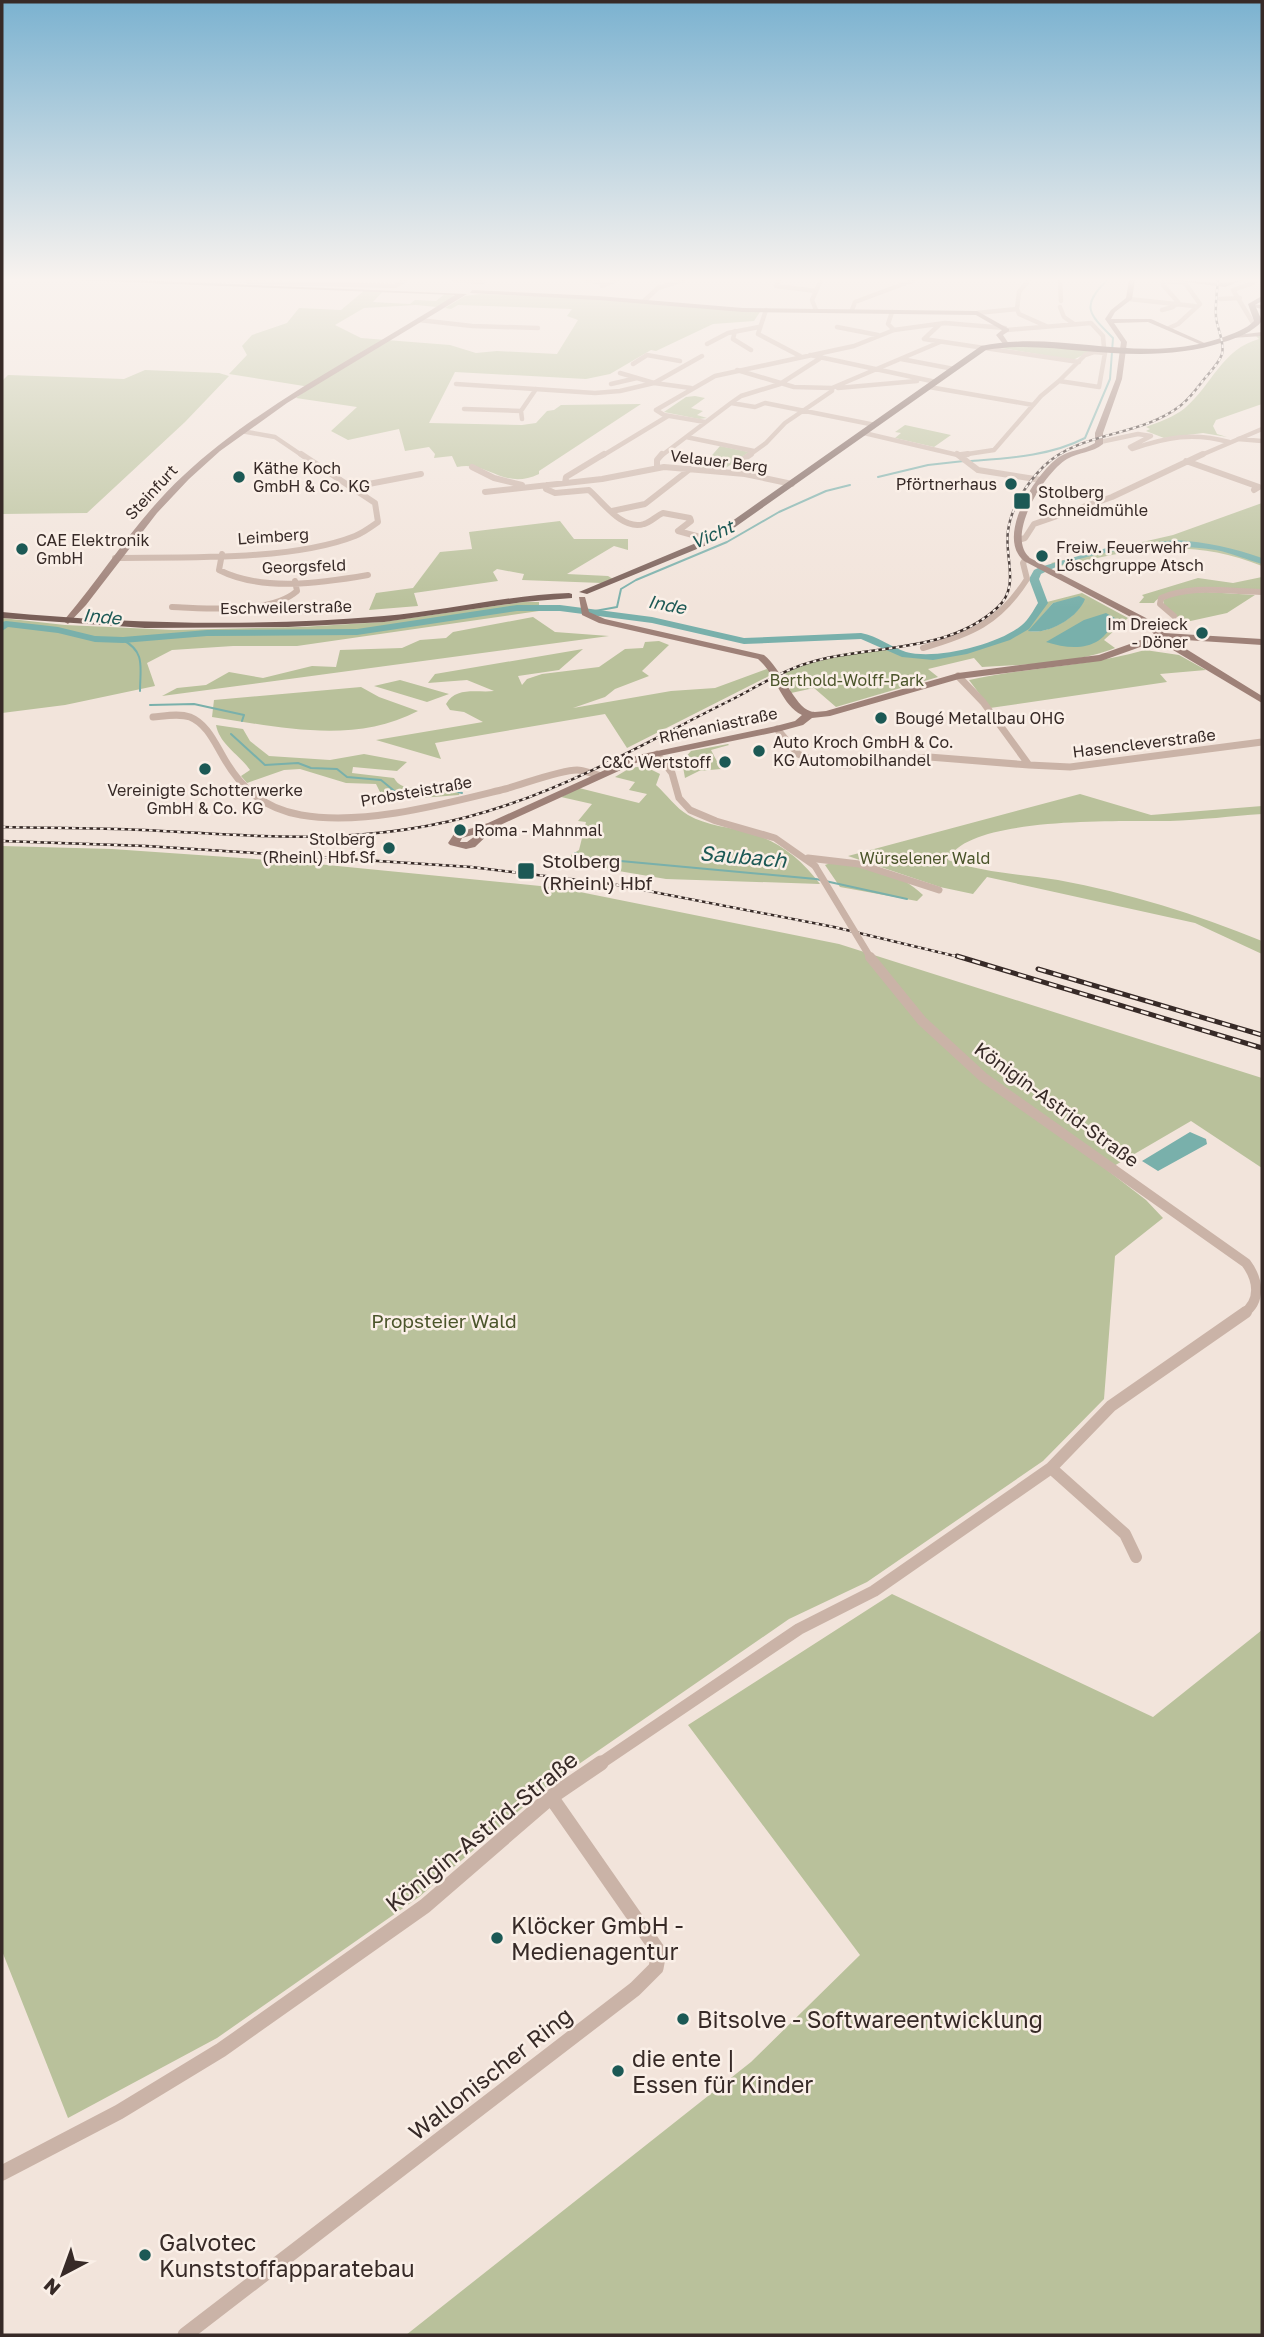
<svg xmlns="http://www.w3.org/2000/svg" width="1264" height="2337" font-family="'Golos Text',sans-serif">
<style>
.green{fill:#b9c19b;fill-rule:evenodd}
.water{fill:#79b0ab}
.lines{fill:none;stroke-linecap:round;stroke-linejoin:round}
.stream{stroke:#79b0ab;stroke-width:2}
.river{fill:#79b0ab;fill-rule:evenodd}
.street-far5{stroke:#cab3a7;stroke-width:4.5}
.street-far4{stroke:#cab3a7;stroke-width:6}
.street-far3{stroke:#cab3a7;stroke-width:7}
.street-far2{stroke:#cab3a7;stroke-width:10}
.street-far1{stroke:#cab3a7;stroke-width:12}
.street{stroke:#cab3a7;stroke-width:15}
.secondary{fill:#9e8178;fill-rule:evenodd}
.primary{fill:#795f58;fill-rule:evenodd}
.rail-far1-casing{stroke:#372a27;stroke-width:2.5}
.rail-casing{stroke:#372a27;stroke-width:5}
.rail-far1{stroke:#faefe7;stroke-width:2;stroke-dasharray:3.5;stroke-linecap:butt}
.rail{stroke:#faefe7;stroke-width:2.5;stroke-dasharray:8;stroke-linecap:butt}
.street-bridge{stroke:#cab3a7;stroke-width:7}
.poi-dot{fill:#1c5955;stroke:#faefe7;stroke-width:2.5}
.labels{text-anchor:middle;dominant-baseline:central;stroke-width:5;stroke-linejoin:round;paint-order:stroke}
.far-street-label{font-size:16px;fill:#372a27;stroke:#faefe7}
.far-poi-label{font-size:16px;fill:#372a27;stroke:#faefe7;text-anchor:start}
.far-park-label{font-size:16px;fill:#4b552b;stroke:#faefe7}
.far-water-label{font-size:18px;font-style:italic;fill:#1c5955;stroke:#faefe7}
.poi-label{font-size:19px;fill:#372a27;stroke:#faefe7;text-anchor:start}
.street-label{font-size:19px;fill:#372a27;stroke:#faefe7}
.park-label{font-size:19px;fill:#4b552b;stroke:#faefe7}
.water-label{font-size:21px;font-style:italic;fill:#1c5955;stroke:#faefe7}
.near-street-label{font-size:23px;fill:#372a27;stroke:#faefe7}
.near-poi-label{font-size:23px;fill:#372a27;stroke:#faefe7;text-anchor:start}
</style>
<rect width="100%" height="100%" fill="#f2e4db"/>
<path class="green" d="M365 290 383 291 373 302 410 304 415 300 436 301 446 293 455 296 437 307 416 305 364 308 335 325 361 338 450 345 476 353 497 351 557 354 578 320 567 316 572 309 458 305 451 309 445 308 465 296 480 294 584 298 760 312 754 321 713 324 656 351 651 350 610 374 586 379 455 372 429 423 522 425 536 423 547 411 554 410 561 405 641 404 539 471V474C503 491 488 460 457 467L452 456 434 458 435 454 429 447 405 451 399 429 348 440 331 431 357 407 296 398 310 387 229 374 247 355 242 346 252 335 287 323 299 308 341 310Z
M1256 336H1262V404L1216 420 1213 426 1217 434 1227 437 1203 433 1164 438 1146 431 1150 429 1146 427C1159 422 1174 417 1185 408 1212 385 1222 349 1259 339Z
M1015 345 1105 351 1089 352 1073 360 995 347Z
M145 370 219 373 229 376 185 422 87 513 2 514V381L8 375 124 379Z
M695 396 705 398 691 408 703 411 697 415 707 418 699 419 664 412 686 397Z
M905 425 951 435 934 447 895 438 901 433 895 432Z
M720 446 749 452 723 470 701 468Z
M1262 503V566C1189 536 1130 550 1056 567L1051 563 1173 535Z
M560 521 574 539H628V550L614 546 567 574 608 576 613 579 602 583 522 580 524 574 497 569 493 572 498 581 414 593 418 606 369 610 376 593 413 588 440 552 472 549 469 532Z
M1262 577V590C1237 590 1169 582 1154 603H1139L1144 597 1142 595 1198 578 1233 583Z
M1206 592 1255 595 1227 613 1186 622 1165 609 1163 600 1176 594Z
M1082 593 1128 618 1104 640 1115 648C1079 663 1022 665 982 667L974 658 928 669 938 677 836 707 814 688 791 693 785 673C814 660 852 649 884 650 894 650 904 657 915 658 963 659 1020 644 1047 602ZM1084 599C1079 617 1047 635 1029 631L1053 603Z
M523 602H539V611L297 646H233L172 650 147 663 155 686 65 705 2 713V618L65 625 174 630 301 627 383 622Z
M533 617 555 632 609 636 162 696 177 688 206 685 229 672 263 678 312 666 336 667 340 650 402 648 420 640 446 638 453 632Z
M659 641 669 645 642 671 649 676 615 689 605 697 573 708 671 691 715 688 767 669 773 674 627 748 605 714 435 743 441 759 376 740 483 722 464 712 450 710 446 704C456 686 477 693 494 691L467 680 428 683 435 674 583 649 559 670 518 676 522 685 527 679 542 674 599 667 625 649 643 648 645 642Z
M1145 650 1179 655 1206 670 1160 674 1167 682 990 708 969 680C1028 667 1086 667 1145 650Z
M400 680 449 694 427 702 374 686Z
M361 687 379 697 418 711C353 745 280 727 212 717L214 700Z
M216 725 243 729 250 741 269 756 330 760 364 754 407 762 397 771 353 767 352 773 394 778C404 796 427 783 443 784 449 784 455 788 460 790L459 795 395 800 382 796 376 784 346 783 300 769 284 770 247 783 241 776 250 770C238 753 220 745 216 725Z
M728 744 729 745 711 750 721 769 699 771 685 778 682 761 691 751Z
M644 766 660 774 656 785C666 794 676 808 688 815 707 826 730 827 751 833 780 842 802 860 820 884L666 879 571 863V855L579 850 586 822 578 821 592 804 561 797 579 788 639 803 647 794 629 790 635 782 615 777 630 768Z
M1080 794 1151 815 1262 806V814C1232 816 1201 820 1170 821 1127 822 967 815 948 860 983 873 1021 874 1058 880 1129 893 1196 914 1262 941V954L1195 923 987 877 973 894 940 887 848 856Z
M2 846 112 849 297 862 560 888 839 944 1262 1078V1168L1191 1121 1107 1170 1146 1200 1163 1218 1115 1256 1104 1399 1043 1461 867 1582 789 1619 550 1784 419 1897 217 2038 68 2118 2 1951Z
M833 862C865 866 900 872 923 895L917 901 840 887 825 865Z
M892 1594 1153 1717 1262 1630V2335H406L751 2062 860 1955 688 1725Z"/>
<path class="water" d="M1079 596 1085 599C1078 618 1048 635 1028 631L1053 603Z
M1106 613 1115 618C1103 651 1074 651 1046 642L1084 620Z
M1190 1132 1206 1139 1207 1144 1158 1171 1142 1161Z"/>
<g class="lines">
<path class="stream" d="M971 461C1010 458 1050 456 1085 438L1110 379 1113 338C1089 314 1080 307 1107 280
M878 477 928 465 964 461
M595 611 617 607 621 589 636 580 727 542 779 512 826 491 850 485
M2 624H6
M123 640C146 652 140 668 140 691
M150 705 194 704 244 715 242 721
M231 734 265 765 298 763 311 768 337 769 347 777 381 780 398 794 447 789 462 793
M575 853 588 858 816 879 907 899"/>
<path class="river" d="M1176 540C1206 542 1234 548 1262 558V564C1247 560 1232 553 1216 550 1162 541 1090 549 1041 574L1039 579 1048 603 1029 629 1010 640 967 654 933 660 902 657 861 639 744 644 652 623 560 611H517L357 635 207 636 123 643 95 642 58 633 8 627 2 631V622L6 621 58 627 95 636 123 637 207 630 357 629 517 605H560L652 617 744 638 861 633C878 636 890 647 906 652 936 660 998 645 1022 625 1029 619 1033 611 1038 603L1029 579 1034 570 1040 567 1110 547Z"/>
<path class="street-far5" d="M454 280 483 282
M585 280 604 283
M779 280 776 286 816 291
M1060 280 1061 301
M1164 281 1185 283 1200 304 1178 324 1169 328
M248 282 395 286 405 280
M1253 283 1233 290 1253 323H1257
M602 286 617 280
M1129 299 1194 306
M1220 299 1240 298
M644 301 658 288 683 280
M1060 307 1064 317 1074 324
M1017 309 1019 292 1029 280
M766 310 758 334 800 356
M816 310 812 300 821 280
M852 310 855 302 914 280
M1162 310 1173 307 1178 302 1163 285V280
M892 312 888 324 894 330
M977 313 1017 309 1019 314 1046 326
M419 320 472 326 538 328
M940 324 924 339 1079 362
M837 327 878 335
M1007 330 1091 323 1103 336 1104 348
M735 331 733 339 751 350
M707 344 728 333 759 327
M1094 352 1105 353 1099 387 1059 381 1085 355Z
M810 355 936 382
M901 359 954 369
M633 364 647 355 680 361
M737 370 794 387 832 388
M620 373 654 383 702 356
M456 384 595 393 620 391 654 383 691 388
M611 384 637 378
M929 387 1033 405
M838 388 917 381
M731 403 741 396 780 384 819 359
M464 409 521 411
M522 419 521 411 536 389
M705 422 664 415 656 410 715 376 854 346 894 330 945 323 1005 328
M241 431 275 437 303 456
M864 433 962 456
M686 437 754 451
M1238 439 1262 441
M1100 442 1138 434 1151 436 1130 447 1132 449C1167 437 1193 432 1229 442
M961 455 994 450 1041 396 1059 381
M602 456 668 416
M661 456 731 403 755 407 765 403 875 425
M748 456 766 443 785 423 832 391V388L940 342
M1199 456 1262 429"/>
<path class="street-far4" d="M957 454 978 470 1041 480
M961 455 968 454
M1186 461 1259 487 1254 490
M472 467 494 478 522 485
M657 467V460L662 454
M732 472 738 463 751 454
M565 483 566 477 604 454
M547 485 546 489 555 493 589 490C603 502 622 531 644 524 651 522 656 516 663 513L690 518 691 521 678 531 711 540
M353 487 421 474
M485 492 602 479 664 467 745 474 792 484
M612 511 645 504 690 469
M1018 540 1025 538 1034 524 1112 497 1203 454
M222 554 219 570C262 592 322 583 368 575
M115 558C184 557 292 561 355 536 363 533 371 527 378 522L375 503 301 454
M172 607C207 608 270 615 297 591L295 581
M1174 616 1160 604 1161 598C1193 584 1228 592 1262 592
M923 648C971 634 999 623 1027 579L1023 563 1026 558"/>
<path class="street-far3" d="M153 717C165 716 179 713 190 717 205 723 213 739 221 753 239 786 261 808 301 815 364 826 444 804 505 789 524 784 560 770 577 770 584 770 592 774 598 775
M777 729 798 754 822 764 848 765 929 757 1029 765 983 702 958 676
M657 754 672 773 679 798 690 810 716 821 775 838 815 866
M1029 765 1070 767 1262 742
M808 858 859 864 939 890"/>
<path class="street-far2" d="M870 957 922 1021 983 1077 1246 1263C1258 1279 1262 1301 1243 1314"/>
<path class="street-far1" d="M1051 1468 1125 1534 1136 1557
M598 1765 799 1629 874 1591 1051 1468 1111 1406 1246 1312"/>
<path class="street" d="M2 2173 119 2112 221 2050 425 1906 551 1797 601 1763
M185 2335 635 1989 656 1968 659 1952 551 1797"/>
<path class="secondary" d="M71 280H136L467 294 287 403 220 451 189 479 157 513 86 605 68 624 63 621 65 619C105 572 138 517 184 475 264 401 364 354 455 295Z
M1129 280H1135L1132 299 1115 312 1111 319H1151L1209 345 1204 346 1148 322 1114 323 1127 342 1122 379 1103 433V444C1092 453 1079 452 1067 459 1045 472 1004 536 1030 558L1148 619 1164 633 1262 639V645L1170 639 1262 696V703L1168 647 1160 640 1101 661 959 679 830 716 812 718 803 725 781 731 645 759 496 827 475 847 466 849 450 845 448 843 454 834 488 823 638 755 776 726 795 721 802 715C780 704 777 675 758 659L599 623 582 615 579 597H585L589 612 605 619 764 655C781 668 795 707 810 711 814 713 821 711 826 711L958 673 1099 655 1155 635 1142 623 1024 561C995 537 1035 474 1059 457 1070 450 1084 450 1095 443V433L1116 379 1121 342 1105 319 1111 310 1126 298ZM479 833 467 842H460L462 838Z
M1170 280 1225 283 1243 280 1225 287Z
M472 290 598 296 743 308 977 311 1009 329V331L1003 335 1009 344 1004 345 996 335 1002 330 976 315 743 312 598 300 470 293Z
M1249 304 1262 305V309L1249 306Z
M1262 332V336L1232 338 1229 336Z"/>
<path class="primary" d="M1262 296V301L1255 305 1262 321C1253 332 1237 338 1224 342 1179 357 1131 355 1084 351 1052 348 1019 344 986 350L714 542 587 594 579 592 708 538 981 346C1061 329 1138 366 1221 338 1232 334 1247 329 1254 321L1248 304Z
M569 593 572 594V598L523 602 384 622 288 627 145 628 2 618V612C129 624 257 627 384 616 446 611 507 595 569 593Z"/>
<g class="rail-far1-casing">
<path id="rail-far1" d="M2 827C49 828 97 828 144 830 273 837 382 848 507 805 585 779 658 736 731 700 755 688 779 672 805 664 866 644 946 655 997 608 1021 586 1004 558 1008 531 1011 507 1027 483 1044 466 1081 431 1140 437 1180 406 1190 399 1197 388 1205 378 1211 371 1219 363 1222 354 1225 342 1217 329 1216 317 1215 305 1217 292 1218 280
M2 841 146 846 471 867 612 884 834 927 963 958"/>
</g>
<g class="rail-casing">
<path id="rail" d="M957 956 1262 1048
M1038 969 1262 1035"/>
</g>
<use href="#rail-far1" class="rail-far1"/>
<use href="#rail" class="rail"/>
<path class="street-bridge" d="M815 866 870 957"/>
</g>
<linearGradient id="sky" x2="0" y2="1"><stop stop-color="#7bb2d0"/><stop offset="0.46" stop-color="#f9f3ef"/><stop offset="1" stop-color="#f9f3ef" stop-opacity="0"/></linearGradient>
<rect width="1264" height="608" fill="url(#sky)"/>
<g class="poi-dot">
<circle cx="239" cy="477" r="7"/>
<circle cx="1011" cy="484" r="7"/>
<rect x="1013" y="492" width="18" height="18" rx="3.5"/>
<circle cx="22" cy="549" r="7"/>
<circle cx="1042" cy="556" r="7"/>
<circle cx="1202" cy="633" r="7"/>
<circle cx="881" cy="718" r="7"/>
<circle cx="759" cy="751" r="7"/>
<circle cx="725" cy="762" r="7"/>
<circle cx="205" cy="769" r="7"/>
<circle cx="460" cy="830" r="7"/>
<circle cx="389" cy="848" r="7"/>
<rect x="517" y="862" width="18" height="18" rx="3.5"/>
<circle cx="497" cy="1938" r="7"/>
<circle cx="683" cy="2019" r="7"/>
<circle cx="618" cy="2071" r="7"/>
<circle cx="145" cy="2255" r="7"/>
</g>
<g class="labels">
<g class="far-street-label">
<text transform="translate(719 461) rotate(7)">Velauer Berg</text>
<text transform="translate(151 492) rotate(-47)">Steinfurt</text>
<text transform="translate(273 536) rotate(-4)">Leimberg</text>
<text transform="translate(304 566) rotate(-2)">Georgsfeld</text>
<text transform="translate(286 607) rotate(-1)">Eschweilerstraße</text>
<text transform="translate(718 725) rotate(-12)">Rhenaniastraße</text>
<text transform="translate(1144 743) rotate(-7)">Hasencleverstraße</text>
<text transform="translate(416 791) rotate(-10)">Probsteistraße</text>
</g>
<g class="far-poi-label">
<text x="253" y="468">Käthe Koch<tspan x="253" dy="18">GmbH &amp; Co. KG</tspan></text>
<text x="997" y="484" text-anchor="end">Pförtnerhaus</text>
<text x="1038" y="492">Stolberg<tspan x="1038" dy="18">Schneidmühle</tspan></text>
<text x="36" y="540">CAE Elektronik<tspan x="36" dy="18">GmbH</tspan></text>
<text x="1056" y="547">Freiw. Feuerwehr<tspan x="1056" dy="18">Löschgruppe Atsch</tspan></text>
<text x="1188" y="624" text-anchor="end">Im Dreieck<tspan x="1188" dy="18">- Döner</tspan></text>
<text x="895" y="718">Bougé Metallbau OHG</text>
<text x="773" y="742">Auto Kroch GmbH &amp; Co.<tspan x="773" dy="18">KG Automobilhandel</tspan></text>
<text x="711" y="762" text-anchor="end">C&amp;C Wertstoff</text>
<text x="205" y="790" text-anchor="middle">Vereinigte Schotterwerke<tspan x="205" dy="18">GmbH &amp; Co. KG</tspan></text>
<text x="474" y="830">Roma - Mahnmal</text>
<text x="375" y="839" text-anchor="end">Stolberg<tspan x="375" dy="18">(Rheinl) Hbf Sf</tspan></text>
</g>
<g class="far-park-label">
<text x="847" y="680">Berthold-Wolff-Park</text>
<text x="925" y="858">Würselener Wald</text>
</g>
<g class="far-water-label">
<text transform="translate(712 534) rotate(-24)">Vicht</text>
<text transform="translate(667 604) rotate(11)">Inde</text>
<text transform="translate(102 616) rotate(6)">Inde</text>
</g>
<g class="poi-label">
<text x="542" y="860">Stolberg<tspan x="542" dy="22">(Rheinl) Hbf</tspan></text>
</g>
<g class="street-label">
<text transform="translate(1057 1104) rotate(36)">Königin-Astrid-Straße</text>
</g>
<g class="park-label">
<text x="444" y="1320">Propsteier Wald</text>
</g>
<g class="water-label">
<text transform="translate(743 856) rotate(5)">Saubach</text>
</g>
<g class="near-street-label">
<text transform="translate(481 1831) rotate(-39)">Königin-Astrid-Straße</text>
<text transform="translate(490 2073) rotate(-38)">Wallonischer Ring</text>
</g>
<g class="near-poi-label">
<text x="511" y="1925">Klöcker GmbH -<tspan x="511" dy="26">Medienagentur</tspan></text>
<text x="697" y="2019">Bitsolve - Softwareentwicklung</text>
<text x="632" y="2058">die ente |<tspan x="632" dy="26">Essen für Kinder</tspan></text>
<text x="159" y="2242">Galvotec<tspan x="159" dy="26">Kunststoffapparatebau</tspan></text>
</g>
</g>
<rect width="1264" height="2337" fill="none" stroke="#372a27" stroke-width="7"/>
<g transform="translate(63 2274) rotate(221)" stroke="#faefe7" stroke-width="5" paint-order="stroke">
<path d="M0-5L12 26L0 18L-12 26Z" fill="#372a27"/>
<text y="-10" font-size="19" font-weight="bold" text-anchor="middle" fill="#372a27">N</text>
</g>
</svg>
